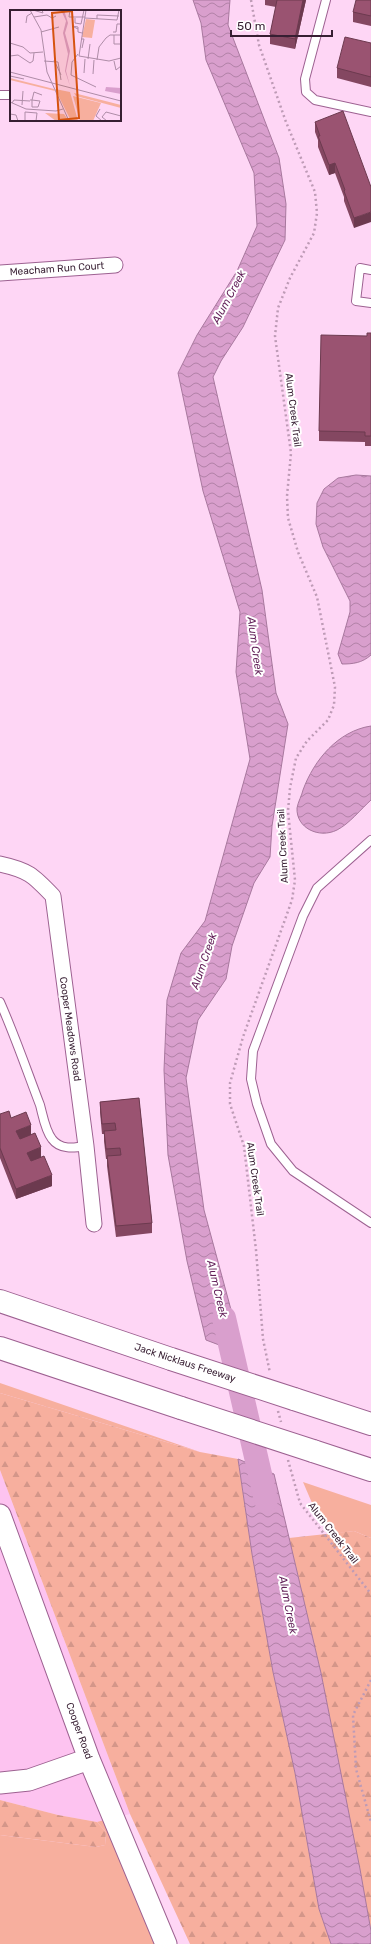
<svg xmlns="http://www.w3.org/2000/svg" width="371" height="1944" font-family="Rubik,sans-serif">
<style>
.built{fill:#fdc3f0}
.green{fill:#f7af9e}
.forest{fill:url(#forest-firs)}
.water{fill:url(#water-waves);stroke:#a8789e}
.lines{fill:none;stroke-linecap:round;stroke-linejoin:round}
.river{stroke:#d99fcd;stroke-width:24}
.lane-casing{stroke:#9d6191;stroke-width:10}
.street-casing{stroke:#9d6191;stroke-width:17}
.secondary-casing{stroke:#9d6191;stroke-width:23}
.highway-casing{stroke:#9d6191;stroke-width:24}
.path{stroke:#be9bb6;stroke-width:2.5;stroke-dasharray:2 3;stroke-linecap:butt}
.lane{stroke:#fff;stroke-width:8}
.street{stroke:#fff;stroke-width:15}
.secondary{stroke:#fff;stroke-width:21}
.highway{stroke:#fff;stroke-width:22}
.highway-bridge-casing{stroke:#9d6191;stroke-width:24;stroke-linecap:butt}
.highway-bridge{stroke:#fff;stroke-width:22}
.wall{fill:#844761}
.shaded-wall{fill:#6c3a4f}
.building{fill:#9a5371;stroke:#6c3a4f}
.labels{text-anchor:middle;dominant-baseline:central;stroke-width:4;stroke-linejoin:round;paint-order:stroke}
.street-label{font-size:10px;fill:#371e32;stroke:#fff}
.water-label{font-size:11px;font-style:italic;fill:#611e57;stroke:#fff}
.inset-road{fill:none;stroke:#ae8ca7;stroke-width:1}
.view{fill:#d65310;fill-opacity:0.15;stroke:#d65310;stroke-width:2}
.inset-edge{fill:none;stroke:#371e32;stroke-width:2}
</style>
<defs>
<pattern id="forest-firs" width="22" height="20" patternUnits="userSpaceOnUse"><rect width="22" height="20" fill="#f7af9e"/><path d="M5 1l3.5 6h-7zM16 11l3.5 6h-7z" fill="#d49689"/></pattern>
<pattern id="water-waves" width="16" height="10" patternUnits="userSpaceOnUse"><rect width="16" height="10" fill="#d99fcd"/><path d="M0 5q4-4 8 0t8 0" fill="none" stroke="#b181a7"/></pattern>
</defs>
<rect width="100%" height="100%" fill="#fed6f5"/>
<path class="built" d="M0 1470 130 1814 97 1822 58 1815 0 1800Z"/>
<path class="green" d="M0 1383 200 1452 0 1393Z
M303 1482 371 1505V1538L354 1531 332 1534 315 1510Z
M104 1820 157 1944H0V1835L96 1847 105 1845 106 1832 97 1822Z"/>
<path class="forest" d="M0 1393 200 1452 238 1459 252 1554 273 1672 295 1773 319 1909 331 1944H190L130 1814 0 1470Z
M354 1531 371 1538V1931L321 1673 289 1538Z
M0 1800 58 1815 97 1822 106 1832 105 1845 96 1847 0 1835Z"/>
<path class="water" d="M193 0H230L228 25 279 158 286 204 285 240 243 327 221 361 213 377 262 590 276 693 288 724 272 826 270 857 254 883 232 946 226 979 198 1020 186 1078 204 1210 243 1354 206 1340 187 1261 168 1155 164 1070 167 1000 181 953 205 921 250 759 236 672 240 612 203 491 178 373 197 335 237 271 257 226 254 173 206 60 201 23Z
M356 475 371 476V655C362 663 353 664 342 664L338 654 350 612V601L323 547 316 524 317 503 324 489 338 478Z
M371 726V800C361 809 349 824 337 830 319 839 296 828 297 808 298 802 302 795 303 790 314 760 338 731 371 726Z
M238 1459 274 1474 321 1673 360 1869 371 1931V1944H331L319 1909 295 1773 273 1672 252 1554Z"/>
<g class="lines">
<path class="river" d="M224 1318 266 1500"/>
<g class="lane-casing">
<path id="lane" d="M326 0 305 79 306 92 315 100 371 112
M0 95H11
M371 270 360 268 356 301 371 303
M371 840 317 888 303 916 253 1051 251 1079 257 1104 271 1144 293 1171 371 1223
M0 1002C15 1036 27 1071 40 1105 43 1116 45 1130 52 1139 60 1150 74 1148 86 1146"/>
</g>
<g class="street-casing">
<path id="street" d="M0 273 115 265
M0 864C28 870 33 875 53 896L86 1146 94 1224"/>
</g>
<g class="secondary-casing">
<path id="secondary" d="M0 1515 89 1759 166 1944
M0 1783 29 1780 89 1759"/>
</g>
<g class="highway-casing">
<path id="highway" d="M0 1301 171 1359
M0 1348 181 1408
M294 1399 371 1424
M313 1451 371 1470"/>
</g>
<path class="path" d="M251 0 259 45 286 122 315 192 317 213 314 233 290 278 278 308 275 336 291 453 287 496 288 518 298 552 317 597 335 687 334 705 328 720 307 741 296 758 290 788 288 811 295 880 292 900 243 1037 230 1083V1104L244 1146 256 1250 263 1339 270 1373
M278 1411 281 1422
M288 1460 300 1503 371 1594
M371 1680 353 1715 356 1769 371 1822"/>
<use href="#lane" class="lane"/>
<use href="#street" class="street"/>
<use href="#secondary" class="secondary"/>
<use href="#highway" class="highway"/>
<g class="highway-bridge-casing">
<path id="highway-bridge" d="M171 1359 294 1399
M181 1408 313 1451"/>
</g>
<use href="#highway-bridge" class="highway-bridge"/>
</g>
<path class="wall" d="M265 0H306L295 49 270 44V34L276 7 265 5Z
M371 0V26L353 22V12Z
M371 43V87L337 78V68Z
M315 122 371 187 354 228 344 201V197L335 173 329 175 318 147V140L315 132Z
M371 333V446H365V442L319 441V431L367 336Z
M139 1098 152 1223V1233L116 1237 107 1166V1159H106L104 1141V1134H102L100 1112V1102Z
M0 1114 11 1118 31 1135 52 1186 16 1199 0 1158Z"/>
<path class="shaded-wall" d="M303 0H306L295 49V39Z
M335 163V173L329 175V165Z
M371 212V222L354 228V218Z
M31 1125V1135L16 1141V1131Z
M41 1147V1158L27 1163V1153Z
M52 1175V1186L16 1199V1189Z"/>
<path class="building" d="M277 0H303L295 39 270 34Z
M356 0H371V16L353 12Z
M345 37 371 43V77L337 68Z
M343 111 371 187V212L354 218 344 191 345 190 335 163 329 165 318 136H320L315 122Z
M367 333H371V436H365V432L319 431 321 335 367 336Z
M139 1098 152 1223 116 1226 107 1156 121 1155 120 1148 106 1149 104 1131 116 1130 115 1123 102 1124 100 1102Z
M9 1111 11 1118 26 1112 31 1125 16 1131 20 1139 35 1133 41 1147 27 1153 31 1161 44 1156 52 1175 16 1189 0 1148V1114Z"/>
<g class="labels">
<g class="street-label">
<text transform="translate(57 269) rotate(-4)">Meacham Run Court</text>
<text transform="translate(293 410) rotate(83)">Alum Creek Trail</text>
<text transform="translate(283 846) rotate(-93)">Alum Creek Trail</text>
<text transform="translate(70 1029) rotate(82)">Cooper Meadows Road</text>
<text transform="translate(255 1179) rotate(82)">Alum Creek Trail</text>
<text transform="translate(185 1363) rotate(18)">Jack Nicklaus Freeway</text>
<text transform="translate(333 1533) rotate(52)">Alum Creek Trail</text>
<text transform="translate(79 1731) rotate(70)">Cooper Road</text>
</g>
<g class="water-label">
<text transform="translate(229 297) rotate(-62)">Alum Creek</text>
<text transform="translate(255 646) rotate(82)">Alum Creek</text>
<text transform="translate(204 961) rotate(-71)">Alum Creek</text>
<text transform="translate(217 1289) rotate(77)">Alum Creek</text>
<text transform="translate(288 1605) rotate(79)">Alum Creek</text>
</g>
</g>
<g transform="translate(10 10)">
<rect width="111" height="111" fill="#fed6f5"/>
<path d="M76 9 85 10 82 28 72 27ZM64 83 111 95V98L66 86ZM35 103 54 104 59 111H46Z" fill="#f7af9e"/>
<path d="M0 68 44 79 45 81 0 70ZM45 79 60 82 68 111H61ZM63 86 91 93 83 111H70Z" fill="#f7af9e"/>
<path d="M51 0H54L58 13 55 23 60 41 56 61 60 76 55 61 58 44 53 23 56 11ZM96 77 111 78V84L95 81Z" fill="#d99fcd"/>
<path class="inset-road" d="M20 0 31 20 37 62 59 111M23 0 33 3 32 0M60 0 59 7H75M76 0 69 46 99 51 111 48M24 7 37 5 42 8 46 6M65 8V13L71 14 74 0M75 8 107 10 109 0M87 9V5L109 6M16 13 17 6 22 3M68 19 62 16 68 17V22L72 23M31 22 49 17M103 22H106L107 14H111M104 25V34H111M71 29H74L72 38M0 33 13 37 20 43 33 42M68 44 62 52 61 65 86 77M0 46 8 45 20 53 23 51 24 43M78 49 80 34M44 50 51 65M87 50 89 37 96 28 100 25H111M34 51 48 52 51 70M104 51 106 60 111 56M0 62 111 91M74 63 75 49M83 64 84 50M0 66 14 69M20 90H22L24 82 32 85M30 91 22 90V97H28L30 91M0 92 16 99 46 101 53 99M2 93 4 90 20 91M12 95 13 81M90 99 86 106 92 111M96 102 111 106M96 102 92 107 97 111M0 104 6 105 8 111M21 111H15V102L27 103 26 111"/>
<path class="view" d="M62 1 69 108 49 110 42 3Z"/>
<rect width="111" height="111" class="inset-edge"/>
</g>
<path d="M231 30v6h101v-6" fill="none" stroke="#371e32" stroke-width="2"/>
<text x="237" y="30" font-size="12" fill="#371e32" stroke="#ffffff" stroke-width="3" paint-order="stroke">50 m</text>
</svg>
